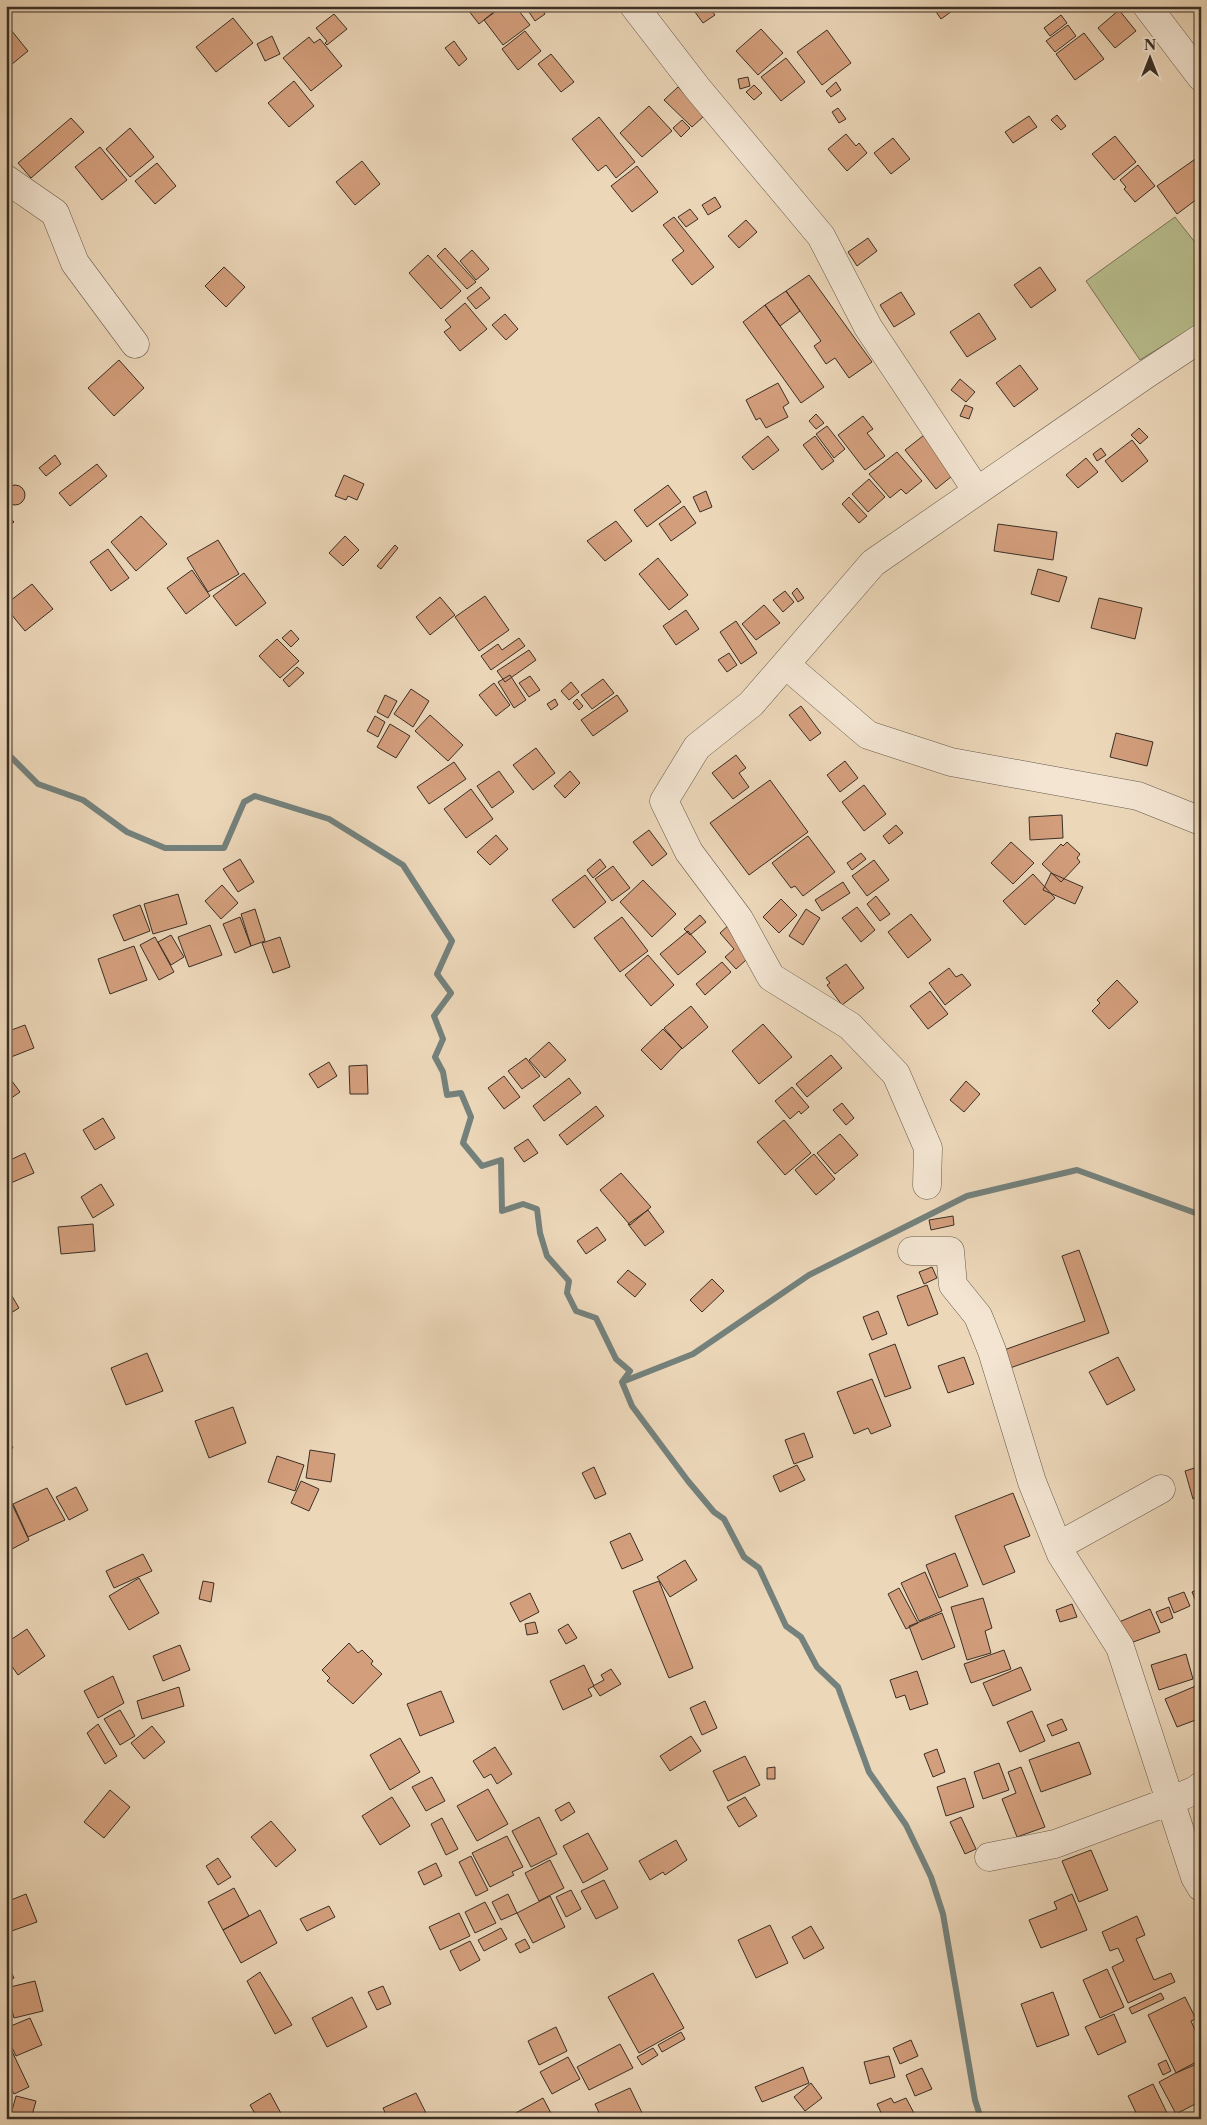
<svg xmlns="http://www.w3.org/2000/svg" width="1207" height="2125" font-family="'Libre Caslon Text',serif">
<style>
.green{fill:#b9be8e;stroke:#7a765a}
.lines{fill:none;stroke-linecap:round;stroke-linejoin:round}
.stream{stroke:#74817c;stroke-width:6}
.building{fill:#d39e7c;stroke:#3a2f26}
.minor-casing{stroke:#66594b;stroke-width:29}
.minor{stroke:#f3e5d2;stroke-width:28}
</style>
<rect width="100%" height="100%" fill="#ecd7b9"/>
<filter id="stains"><feTurbulence type="fractalNoise" baseFrequency=".004" numOctaves="4"/><feColorMatrix values="0 0 0 0 .2 0 0 0 0 .09 0 0 0 0 .02 0 0 0 .5 -.17"/></filter>
<radialGradient id="worn" r=".72"><stop offset=".6" stop-color="#630" stop-opacity="0"/><stop offset="1" stop-color="#630" stop-opacity=".3"/></radialGradient>
<path class="green" d="M1175 217 1201 250V322L1140 360 1086 281Z"/>
<g class="lines">
<path class="stream" d="M6 752 38 784 83 800 127 832 165 848H224L244 802 255 796 329 819 403 865 452 941 437 974 451 993 434 1016 443 1039 435 1057 443 1072 447 1095 461 1093 471 1117 463 1143 482 1166 501 1160 502 1211 523 1204 537 1209 540 1233 547 1256 569 1281 567 1293 576 1311 596 1318 616 1359 630 1371 622 1382 632 1406 688 1481 714 1512 724 1519 744 1557 759 1568 786 1626 801 1637 817 1667 838 1687 869 1772 906 1825 931 1877 943 1914 975 2100 981 2119
M622 1382 693 1354 809 1275 967 1196 1077 1170 1201 1215"/>
</g>
<path class="building" d="M465 6H501L479 24Z
M503 6H515L530 25 503 45 484 20Z
M525 6H540L545 14 535 21Z
M694 6H708L715 15 703 23 692 8Z
M932 6H959L941 19Z
M1119 10 1136 31 1115 48 1098 28Z
M334 14 347 29 327 45 325 43 327 41 316 28Z
M1061 15 1067 23 1050 36 1044 28Z
M233 18 253 43 216 72 196 47Z
M1068 25 1076 36 1055 52 1046 41Z
M761 29 783 53 758 75 736 51Z
M11 30 28 51 6 69V35Z
M827 30 851 63 822 85 797 52Z
M525 31 541 51 518 70 502 49Z
M1084 33 1104 59 1075 80 1056 54Z
M272 36 280 54 265 61 257 44Z
M309 37 314 43 320 39 342 66 311 91 283 58Z
M454 41 467 59 459 66 445 48Z
M551 54 574 82 561 92 538 64Z
M786 58 805 82 781 101 761 77Z
M748 77 750 86 740 89 738 79Z
M294 81 314 106 289 127 268 103Z
M836 82 841 90 831 97 826 91Z
M754 85 762 93 754 100 746 92Z
M678 87 705 115 692 127 664 100Z
M649 106 672 131 642 157 620 133Z
M838 108 846 119 839 123 832 112Z
M1057 115 1066 126 1061 130 1051 120Z
M1029 116 1037 127 1013 143 1005 132Z
M599 117 635 162 616 178 606 165 598 171 572 139Z
M71 118 84 132 31 178 18 163Z
M682 120 690 128 681 137 673 128Z
M130 128 154 157 130 177 106 149Z
M846 134 856 146 859 143 867 153 847 171 828 149Z
M1115 136 1136 162 1114 180 1092 154Z
M893 138 910 159 891 174 874 153Z
M100 147 127 180 102 200 75 167Z
M1201 155V196L1177 214 1157 186Z
M362 161 380 184 355 205 336 182Z
M157 163 176 186 155 204 135 181Z
M1138 165 1155 186 1135 202 1124 189 1126 187 1120 180Z
M637 166 658 192 632 212 611 186Z
M715 197 721 207 708 215 702 205Z
M690 209 698 219 686 227 678 217Z
M674 217 714 267 692 285 672 260 684 251 663 225Z
M746 220 757 232 739 248 728 236Z
M868 238 877 251 857 266 848 252Z
M445 248 476 282 467 289 437 256Z
M472 250 489 269 476 280 460 261Z
M428 255 461 291 441 309 409 273Z
M224 267 245 287 226 307 205 286Z
M1040 267 1056 290 1031 308 1014 285Z
M809 275 872 362 849 378 835 358 826 364 814 346 821 341 786 291Z
M481 287 490 298 476 309 467 298Z
M786 291 800 311 780 326 765 305Z
M901 292 915 314 894 327 880 305Z
M465 303 487 329 460 351 444 332 451 327 445 320Z
M765 305 824 387 801 403 743 322Z
M979 313 996 339 967 357 950 332Z
M505 314 518 329 506 340 492 325Z
M119 360 144 388 114 416 88 388Z
M1020 365 1038 389 1014 407 996 383Z
M960 379 975 392 966 402 951 390Z
M778 383 789 403 783 407 788 417 766 428 760 418 756 420 746 400Z
M965 405 973 408 969 419 960 416Z
M816 414 824 423 816 429 809 421Z
M863 416 873 429 867 433 885 456 865 470 838 435Z
M827 426 845 449 834 458 816 434Z
M1139 428 1148 437 1140 444 1131 435Z
M928 432 957 472 936 489 905 450Z
M768 436 779 450 753 470 742 457Z
M815 436 834 461 822 470 803 445Z
M1132 440 1148 461 1122 482 1105 461Z
M1101 448 1106 455 1097 461 1093 454Z
M897 452 922 481 906 494 901 489 890 498 869 474Z
M55 455 61 464 46 476 39 468Z
M1086 458 1098 472 1078 488 1066 475Z
M97 464 107 476 70 506 59 493Z
M344 475 364 484 357 500 348 496 346 500 335 496Z
M869 479 885 497 868 512 852 494Z
M668 485 681 502 647 527 634 510Z
M5 495a10 10 0 1 1 20 0a10 10 0 1 1-20 0Z
M706 491 712 507 700 512 693 497Z
M849 497 867 516 859 523 842 504Z
M684 506 696 523 671 541 659 524Z
M6 513 14 522 6 528Z
M141 516 167 544 136 571 111 542Z
M616 521 632 541 605 561 587 541Z
M998 524 1057 532 1053 560 994 551Z
M345 536 359 550 343 566 329 553Z
M218 540 239 574 208 592 187 558Z
M395 545 398 548 381 569 377 566Z
M108 549 129 578 111 591 90 562Z
M658 558 688 595 669 610 639 574Z
M1038 569 1067 577 1059 602 1031 594Z
M192 570 210 596 186 614 167 588Z
M244 573 266 603 236 626 213 596Z
M32 584 53 609 25 631 6 608V604Z
M797 588 804 598 798 602 792 593Z
M785 591 794 602 783 612 773 600Z
M485 596 509 630 479 651 455 617Z
M440 597 455 615 430 635 416 617Z
M1099 598 1142 608 1135 639 1091 628Z
M764 605 780 623 756 640 742 624Z
M686 610 699 629 676 645 663 626Z
M736 621 757 653 741 664 720 632Z
M291 630 299 639 291 647 282 638Z
M519 638 525 646 491 670 481 656 498 644 502 650Z
M277 639 299 661 280 678 259 656Z
M529 650 536 660 505 682 497 671Z
M729 653 737 665 727 672 718 660Z
M297 667 304 673 289 687 283 680Z
M510 675 526 700 514 708 498 682Z
M530 676 540 690 529 697 519 683Z
M603 679 614 693 592 709 581 695Z
M571 682 579 692 569 700 561 691Z
M494 683 510 705 496 716 479 695Z
M411 689 429 701 413 727 394 714Z
M385 695 397 701 388 718 377 712Z
M617 695 628 711 593 736 581 720Z
M555 699 558 705 551 710 547 704Z
M577 699 583 706 579 710 573 703Z
M801 706 821 733 810 741 789 715Z
M430 715 463 745 448 761 415 731Z
M375 716 385 722 378 737 367 731Z
M390 724 410 736 396 758 377 747Z
M1116 733 1153 742 1147 766 1110 757Z
M536 748 555 773 533 790 513 765Z
M736 755 746 768 739 773 749 787 733 799 712 773Z
M845 761 858 778 840 792 827 775Z
M454 762 466 779 429 804 417 787Z
M499 771 514 792 492 808 477 786Z
M570 771 580 783 565 798 554 786Z
M770 780 808 832 749 875 710 823Z
M864 785 886 814 864 831 842 802Z
M471 789 493 819 466 838 444 809Z
M1062 815 1063 838 1030 840 1029 817Z
M896 825 903 833 889 844 883 836Z
M649 830 667 854 652 866 633 842Z
M496 835 508 849 490 865 477 852Z
M808 836 835 872 803 896 795 886 791 888 772 863Z
M1011 842 1034 863 1013 884 991 863Z
M1067 842 1080 854 1077 858 1080 862 1061 882 1042 864 1061 844 1063 846Z
M861 853 866 859 852 870 847 863Z
M240 859 254 882 238 892 223 869Z
M600 859 606 867 593 878 587 870Z
M874 860 889 880 867 896 852 876Z
M613 866 630 888 612 901 595 879Z
M1051 873 1083 887 1075 904 1043 890Z
M1033 874 1055 898 1025 925 1003 901Z
M585 875 606 902 574 928 552 900Z
M643 880 676 914 652 937 620 902Z
M843 882 850 893 822 911 815 900Z
M222 885 238 903 221 919 205 901Z
M178 894 187 924 153 934 144 904Z
M876 896 890 914 880 921 867 904Z
M781 899 797 915 779 933 763 917Z
M140 905 150 931 124 941 113 915Z
M857 907 875 930 861 942 842 918Z
M255 909 265 941 251 946 241 914Z
M806 909 820 918 803 945 789 936Z
M911 914 931 940 908 958 888 932Z
M700 915 706 922 690 935 684 929Z
M240 917 251 946 235 953 223 924Z
M622 917 648 951 620 972 594 938Z
M730 924 755 952 736 969 725 957 734 949 720 933Z
M210 925 222 955 189 967 178 937Z
M688 931 706 952 678 975 660 954Z
M171 935 184 957 171 965 158 942Z
M155 937 174 972 159 980 140 945Z
M280 937 290 967 273 973 262 943Z
M134 946 147 980 110 994 98 959Z
M648 955 674 985 651 1006 625 975Z
M722 962 731 972 705 995 696 984Z
M846 964 864 988 842 1005 827 985 830 983 826 978Z
M949 968 956 977 962 974 971 985 945 1005 929 983Z
M1117 980 1138 1002 1109 1029 1092 1011 1100 1003 1097 1000Z
M930 991 948 1014 928 1029 910 1006Z
M691 1006 708 1027 682 1049 664 1028Z
M763 1024 792 1057 759 1084 732 1051Z
M25 1025 34 1048 11 1057 6 1047V1032Z
M663 1029 682 1048 661 1070 641 1050Z
M549 1042 566 1060 545 1078 529 1060Z
M831 1055 842 1068 807 1097 796 1084Z
M526 1058 540 1076 522 1089 508 1071Z
M329 1062 337 1076 318 1088 309 1074Z
M367 1065 368 1094H350L349 1066Z
M6 1073 20 1092 7 1101 6 1100Z
M504 1076 520 1097 504 1109 488 1088Z
M569 1078 581 1093 544 1121 533 1106Z
M966 1081 980 1094 964 1112 950 1100Z
M792 1087 809 1107 801 1114 799 1111 790 1119 775 1101Z
M842 1103 854 1118 846 1125 833 1110Z
M596 1106 604 1116 567 1145 559 1135Z
M103 1118 115 1138 95 1150 83 1130Z
M784 1120 811 1153 785 1175 757 1142Z
M840 1134 858 1155 835 1174 817 1153Z
M528 1139 538 1153 524 1162 514 1148Z
M25 1153 34 1173 6 1185V1162Z
M814 1154 835 1179 816 1195 795 1170Z
M621 1173 651 1207 630 1225 600 1190Z
M101 1184 114 1205 93 1218 81 1197Z
M648 1210 664 1232 645 1246 628 1224Z
M953 1216 954 1225 931 1230 929 1220Z
M93 1224 95 1251 61 1254 58 1227Z
M597 1227 606 1240 586 1254 577 1241Z
M1079 1250 1109 1333 1010 1368 1004 1350 1085 1321 1062 1256Z
M932 1267 937 1278 924 1284 919 1272Z
M628 1270 646 1284 635 1297 617 1282Z
M712 1279 724 1291 702 1312 690 1300Z
M927 1285 938 1314 908 1326 897 1296Z
M6 1286 19 1308 6 1316Z
M878 1311 887 1334 872 1340 863 1317Z
M895 1344 911 1388 885 1397 869 1354Z
M147 1353 163 1391 126 1405 111 1368Z
M964 1357 974 1384 948 1393 938 1366Z
M1118 1357 1135 1390 1107 1405 1089 1372Z
M872 1379 891 1426 871 1434 868 1428 854 1434 837 1392Z
M233 1407 246 1443 209 1458 195 1421Z
M804 1433 813 1457 794 1464 785 1440Z
M6 1434 13 1448 6 1452Z
M310 1450 335 1454 331 1482 306 1478Z
M277 1456 304 1465 295 1491 268 1482Z
M797 1465 805 1480 780 1492 773 1476Z
M1201 1466V1497L1193 1499 1185 1471Z
M594 1467 606 1494 595 1499 582 1473Z
M301 1481 319 1489 309 1511 291 1503Z
M76 1487 88 1510 69 1520 56 1497Z
M47 1488 65 1520 28 1537 13 1504Z
M1013 1493 1030 1536 1004 1546 1015 1572 983 1585 955 1516Z
M11 1502 29 1540 12 1549 6 1537V1504Z
M630 1533 643 1560 622 1569 610 1542Z
M955 1553 968 1586 939 1598 926 1565Z
M143 1554 152 1571 114 1588 106 1571Z
M685 1560 697 1580 670 1597 657 1577Z
M925 1572 942 1611 919 1621 901 1583Z
M139 1578 159 1613 129 1630 109 1596Z
M203 1581 214 1583 211 1602 199 1599Z
M659 1581 693 1668 669 1678 633 1591Z
M899 1588 918 1623 906 1629 888 1594Z
M1201 1588V1613L1192 1592Z
M1184 1592 1190 1606 1174 1613 1168 1598Z
M530 1593 539 1612 520 1622 510 1603Z
M983 1598 992 1628 985 1631 991 1653 967 1660 951 1607Z
M1072 1604 1077 1617 1060 1622 1056 1610Z
M1169 1607 1173 1618 1161 1623 1156 1612Z
M1150 1609 1160 1632 1128 1644 1119 1622Z
M942 1613 955 1647 922 1660 909 1626Z
M535 1622 538 1633 527 1635 525 1624Z
M568 1624 577 1638 566 1644 558 1630Z
M27 1629 45 1656 18 1675 6 1658V1643Z
M349 1643 358 1653 362 1650 373 1661 371 1664 382 1674 353 1704 327 1681 330 1678 322 1670Z
M180 1645 190 1670 163 1681 153 1656Z
M1004 1650 1011 1669 971 1683 964 1664Z
M1186 1654 1193 1679 1159 1690 1151 1665Z
M584 1665 594 1686 588 1689 592 1696 563 1710 550 1681Z
M1021 1667 1031 1690 993 1706 983 1683Z
M611 1669 621 1684 600 1696 593 1686 604 1680 601 1675Z
M917 1671 928 1704 910 1710 905 1695 896 1698 890 1680Z
M113 1676 124 1703 98 1718 84 1691Z
M1198 1685 1201 1693V1718L1177 1727 1165 1699Z
M179 1687 184 1706 142 1719 137 1701Z
M441 1691 454 1722 420 1736 407 1704Z
M705 1701 717 1728 702 1735 690 1708Z
M120 1710 135 1736 120 1745 104 1719Z
M1032 1711 1045 1741 1020 1752 1007 1722Z
M1062 1719 1067 1730 1052 1736 1047 1725Z
M98 1724 117 1756 105 1764 87 1733Z
M152 1726 165 1742 144 1759 131 1743Z
M691 1736 701 1751 670 1771 660 1756Z
M400 1738 420 1772 390 1790 370 1755Z
M1079 1742 1091 1774 1041 1792 1029 1760Z
M495 1747 512 1774 497 1784 491 1774 484 1778 473 1761Z
M937 1749 945 1772 933 1777 924 1754Z
M745 1756 760 1785 728 1801 713 1771Z
M999 1763 1009 1790 983 1799 974 1772Z
M775 1767V1779H767V1768Z
M1021 1767 1045 1827 1017 1837 1002 1799 1016 1793 1008 1772Z
M432 1777 445 1801 426 1811 412 1787Z
M965 1778 974 1807 946 1816 937 1787Z
M488 1789 508 1824 477 1841 457 1806Z
M110 1790 130 1807 104 1838 84 1822Z
M392 1797 410 1826 380 1845 362 1816Z
M745 1797 757 1816 739 1827 727 1807Z
M569 1802 575 1812 561 1821 555 1810Z
M539 1817 557 1854 531 1867 512 1831Z
M961 1817 976 1849 965 1854 950 1822Z
M442 1818 458 1849 446 1855 431 1824Z
M271 1821 296 1850 276 1867 251 1837Z
M588 1833 608 1869 583 1883 563 1846Z
M507 1836 523 1867 512 1872 514 1875 490 1887 472 1853Z
M676 1840 687 1860 665 1875 663 1872 650 1880 639 1861Z
M1091 1850 1108 1890 1079 1902 1062 1861Z
M471 1856 488 1890 476 1896 459 1862Z
M218 1858 231 1877 218 1885 206 1866Z
M550 1860 564 1888 539 1901 525 1873Z
M436 1863 442 1876 424 1885 418 1872Z
M604 1880 618 1908 596 1919 581 1891Z
M234 1888 249 1916 223 1930 208 1902Z
M571 1890 581 1909 566 1917 556 1897Z
M26 1894 37 1922 6 1933V1902Z
M508 1894 517 1913 501 1920 492 1902Z
M1072 1894 1087 1930 1041 1948 1029 1920 1057 1909 1054 1902Z
M550 1896 565 1927 533 1943 517 1913Z
M485 1902 496 1923 475 1933 465 1912Z
M329 1906 335 1917 307 1931 300 1919Z
M260 1910 277 1943 241 1963 223 1930Z
M459 1913 470 1936 440 1950 429 1927Z
M1137 1916 1145 1935 1136 1939 1154 1980 1171 1973 1175 1982 1128 2003 1112 1967 1124 1961 1118 1948 1110 1951 1102 1932Z
M770 1925 788 1963 756 1978 738 1940Z
M811 1926 824 1948 804 1959 792 1937Z
M501 1928 507 1939 484 1951 478 1940Z
M525 1939 530 1948 520 1953 515 1944Z
M470 1941 480 1960 460 1971 450 1951Z
M8 1966 14 1978 6 1982V1967Z
M1107 1969 1124 2007 1100 2018 1083 1980Z
M260 1972 292 2025 275 2034 247 1981Z
M653 1973 684 2028 639 2053 608 1997Z
M35 1981 43 2011 14 2018 6 1988Z
M383 1986 391 2004 377 2010 368 1992Z
M1053 1992 1069 2035 1037 2047 1021 2004Z
M1161 1993 1164 1999 1132 2014 1129 2008Z
M352 1997 367 2027 327 2047 312 2018Z
M1185 1997 1196 2019 1191 2021 1201 2043V2062L1176 2073 1148 2015Z
M1114 2014 1126 2042 1098 2055 1085 2027Z
M30 2018 42 2045 16 2056 6 2035V2028Z
M556 2027 567 2051 539 2065 528 2041Z
M681 2032 685 2039 662 2052 658 2045Z
M911 2040 918 2056 900 2064 893 2048Z
M620 2044 633 2068 589 2090 577 2067Z
M9 2045 29 2087 14 2094 6 2079V2046Z
M653 2048 658 2055 642 2065 637 2057Z
M889 2056 895 2077 870 2084 864 2062Z
M568 2057 580 2079 552 2094 540 2072Z
M1166 2060 1171 2071 1163 2075 1158 2064Z
M1196 2062 1201 2070V2101L1176 2114 1159 2082Z
M803 2067 809 2083 762 2102 755 2087Z
M922 2068 932 2089 915 2096 906 2075Z
M811 2083 822 2098 805 2111 794 2097Z
M1153 2084 1168 2115 1160 2119H1139L1128 2096Z
M630 2088 645 2119H602L595 2104Z
M270 2093 284 2119H258L250 2105Z
M416 2093 429 2119H388L383 2108Z
M16 2096 36 2101 31 2119 11 2114Z
M543 2098 552 2115 546 2119H514L512 2115Z
M891 2098 894 2103 906 2098 915 2115 906 2119H884L877 2104Z"/>
<g class="lines">
<g class="minor-casing">
<path id="minor" d="M634 6 698 89 821 236 868 327 977 491
M1147 6 1201 77
M6 179 55 213 75 263 135 344
M786 665 868 735 951 762 1138 796 1201 821
M927 1185 928 1148 896 1074 850 1026 771 977 739 919 689 852 664 801 697 747 751 704 873 563 1145 375 1201 338
M912 1251H950L953 1285 978 1316 992 1351 1032 1482 1061 1554 1120 1647 1195 1877 1201 1887
M1058 1546 1161 1489
M989 1857 1055 1844 1170 1801 1196 1790 1201 1786"/>
</g>
<use href="#minor" class="minor"/>
</g>
<rect width="1207" height="2125" fill="none" stroke="#ecd7b9" stroke-width="25"/>
<rect x="8" y="8" width="1192" height="2110" fill="none" stroke="#3a2f26" stroke-width="2.5"/>
<rect x="12" y="12" width="1182" height="2100" fill="none" stroke="#3a2f26"/>
<g transform="translate(1150 58)" stroke="#f3e5d2" stroke-width="4" paint-order="stroke">
<path d="M0-4L9 19L0 12L-9 19Z" fill="#3a2f26"/>
<text y="-8" font-size="14" font-weight="bold" text-anchor="middle" fill="#3a2f26">N</text>
</g>
<rect width="100%" height="100%" filter="url(#stains)"/>
<rect width="100%" height="100%" fill="url(#worn)"/>
</svg>
